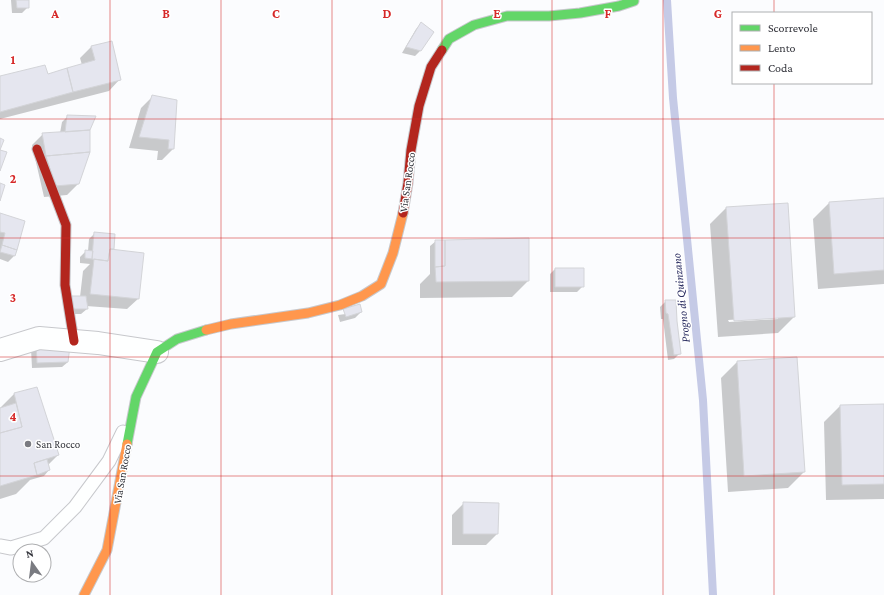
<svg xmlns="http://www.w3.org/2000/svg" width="884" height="595" font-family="'Crimson Pro',serif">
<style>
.shadow{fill:#0003;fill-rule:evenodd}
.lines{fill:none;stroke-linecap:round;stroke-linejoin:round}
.stream{stroke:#c5cae6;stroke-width:8}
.building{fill:#e5e6ef;stroke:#d3d4d8}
.lane-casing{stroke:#c7c8cc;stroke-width:15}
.street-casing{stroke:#c7c8cc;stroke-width:24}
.fast-casing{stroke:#c7c8cc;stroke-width:11}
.slow-casing{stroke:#c7c8cc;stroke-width:11}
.jam-casing{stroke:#c7c8cc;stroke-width:11}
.lane{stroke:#feffff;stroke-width:13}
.street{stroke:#feffff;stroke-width:22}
.fast{stroke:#63d668;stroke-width:9}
.slow{stroke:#ff974d;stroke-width:9}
.jam{stroke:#b3261e;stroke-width:9}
.grid{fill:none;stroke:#d62828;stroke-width:1;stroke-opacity:0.55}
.poi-dot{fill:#7a7b81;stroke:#fff;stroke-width:1.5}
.labels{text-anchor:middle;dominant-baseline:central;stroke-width:3;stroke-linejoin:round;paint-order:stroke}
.street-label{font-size:11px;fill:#35363d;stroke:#fff}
.poi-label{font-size:11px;fill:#35363d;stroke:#fff;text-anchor:start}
.water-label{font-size:12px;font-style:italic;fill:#2d3063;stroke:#fff}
.grid-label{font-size:13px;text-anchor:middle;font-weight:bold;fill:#d62828;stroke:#fff;stroke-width:3;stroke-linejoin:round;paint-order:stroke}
</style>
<rect width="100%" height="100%" fill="#fbfcfe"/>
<path class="shadow" d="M11 0H28V7L22 13H12Z
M421 24 420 51 415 56 402 53 416 29Z
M91 47 120 79 109 91 0 119V77L47 75 82 65 80 58Z
M153 96 173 149 162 160H157L158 151 129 148 141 108Z
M68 116 89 130 78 184 67 195 44 197 32 145 43 134 60 133 62 122Z
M884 199V284L818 289 813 219 829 203Z
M726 208 794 317 778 333 718 337 710 224ZM778 317V319L729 322 728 320Z
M0 214 15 251 14 256 8 262 0 259Z
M95 233 114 235 113 250 139 298 127 309 86 306 87 309 81 314H66L80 297 83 271 90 264 80 263V257L86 251H88L89 239Z
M436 241 528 281 512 297 420 298V284L430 274V246Z
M555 269 583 286 577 292H550V274Z
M666 301 680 353 674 359 668 360 663 319H661L660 307Z
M361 312 355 318 340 322 338 315Z
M36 344 68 362 62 367 32 368 31 349Z
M737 362 804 472 788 488 728 492 721 378Z
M36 388 58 455 48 465 49 470 44 476 30 480 16 494 0 499V408L14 394Z
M884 405V499L826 500 824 422 840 406Z
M464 503 498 504 497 534 486 545H452V515Z"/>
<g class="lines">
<path class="stream" d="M667 0 673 98 703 400 713 595"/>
</g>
<path class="building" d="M16 0H29V8H17Z
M421 22 434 32 421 51 406 47Z
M112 41 121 80 73 92 67 68 95 60 91 46Z
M45 65 48 74 67 68 73 92 0 112V76Z
M152 95 177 100 174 149H168L169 140 139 137Z
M67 115 96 116 90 130 65 132Z
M90 130V152L46 156 42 133Z
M0 138 4 140 0 150Z
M0 150 7 152 0 171Z
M90 152 79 184 55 186 46 156Z
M0 183 5 185 0 201Z
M884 198V270L834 274 829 202Z
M788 203 795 317 734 321 726 207Z
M0 213 25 221 17 250 2 245 5 233 0 232Z
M94 232 115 234 114 249H110L108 261 92 259Z
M529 238V281L436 282 435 267 445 266V240Z
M435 240H445V266L435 267Z
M2 245 17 250 15 256 0 252Z
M110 249 144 253 139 299 90 294 94 259 108 261Z
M85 250 93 251 92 259 85 258Z
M555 268H584V287H555Z
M69 296H86L88 309H72Z
M665 300H676L677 321 681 354 674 355 668 314 666 313Z
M360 304 362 312 346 317 343 309Z
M36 343 70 346 68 362 37 363Z
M797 357 805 472 744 476 737 361Z
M37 387 59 455 34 463 37 475 0 486V433L22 427 14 393Z
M16 403 22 427 0 433V408Z
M884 404V484L842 485 840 405Z
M47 459 50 470 37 475 34 463Z
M463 502 499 503 498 534H463Z"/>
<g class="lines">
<g class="lane-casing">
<path id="lane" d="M0 546 11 548 44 538 75 507 109 461 123 432"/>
</g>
<g class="street-casing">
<path id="street" d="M0 350 39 338 98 343 157 352"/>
</g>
<g class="fast-casing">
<path id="fast" d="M442 50 449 39 474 25 507 16H549L580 13 619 6 634 1
M127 444 136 397 157 352 177 339 206 330"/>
</g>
<g class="slow-casing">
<path id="slow" d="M206 330 231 324 308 313 340 305 362 296 381 284 393 253 403 213
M84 595 107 550 127 444"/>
</g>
<g class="jam-casing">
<path id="jam" d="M37 149 66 225 65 285 74 341
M403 213 408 183 411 150 419 106 431 67 442 50"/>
</g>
<use href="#lane" class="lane"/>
<use href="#street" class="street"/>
<use href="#fast" class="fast"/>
<use href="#slow" class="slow"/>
<use href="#jam" class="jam"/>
</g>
<path class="grid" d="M110 0V595M221 0V595M332 0V595M442 0V595M552 0V595M663 0V595M774 0V13M774 83V595M0 119H884M0 238H884M0 357H884M0 476H884"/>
<circle class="poi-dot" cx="28" cy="444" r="4"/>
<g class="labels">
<g class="street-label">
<text transform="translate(407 182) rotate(-82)">Via San Rocco</text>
<text transform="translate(122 474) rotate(-80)">Via San Rocco</text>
</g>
<g class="poi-label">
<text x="36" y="444">San Rocco</text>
</g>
<g class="water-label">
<text transform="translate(681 298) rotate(-96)">Progno di Quinzano</text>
</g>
</g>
<g class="grid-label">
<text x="55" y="18">A</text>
<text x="166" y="18">B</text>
<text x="276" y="18">C</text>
<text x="387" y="18">D</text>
<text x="497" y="18">E</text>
<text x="608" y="18">F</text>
<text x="718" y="18">G</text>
<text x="13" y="64">1</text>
<text x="13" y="183">2</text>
<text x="13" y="302">3</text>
<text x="13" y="421">4</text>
</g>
<rect x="732" y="12" width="140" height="72" fill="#ffffff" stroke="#aeafb1"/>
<rect x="740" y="25" width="20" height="6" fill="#63d668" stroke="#aeafb1"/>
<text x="768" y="32" font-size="12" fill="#35363d">Scorrevole</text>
<rect x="740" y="45" width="20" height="6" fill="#ff974d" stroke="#aeafb1"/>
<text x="768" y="52" font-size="12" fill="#35363d">Lento</text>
<rect x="740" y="65" width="20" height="6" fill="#b3261e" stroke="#aeafb1"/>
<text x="768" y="72" font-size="12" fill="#35363d">Coda</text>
<g transform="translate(32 563) rotate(346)"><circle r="19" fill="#ffffff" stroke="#aeafb1"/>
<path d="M0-3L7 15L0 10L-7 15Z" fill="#7a7b81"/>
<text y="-6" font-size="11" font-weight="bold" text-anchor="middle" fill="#35363d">N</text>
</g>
</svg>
